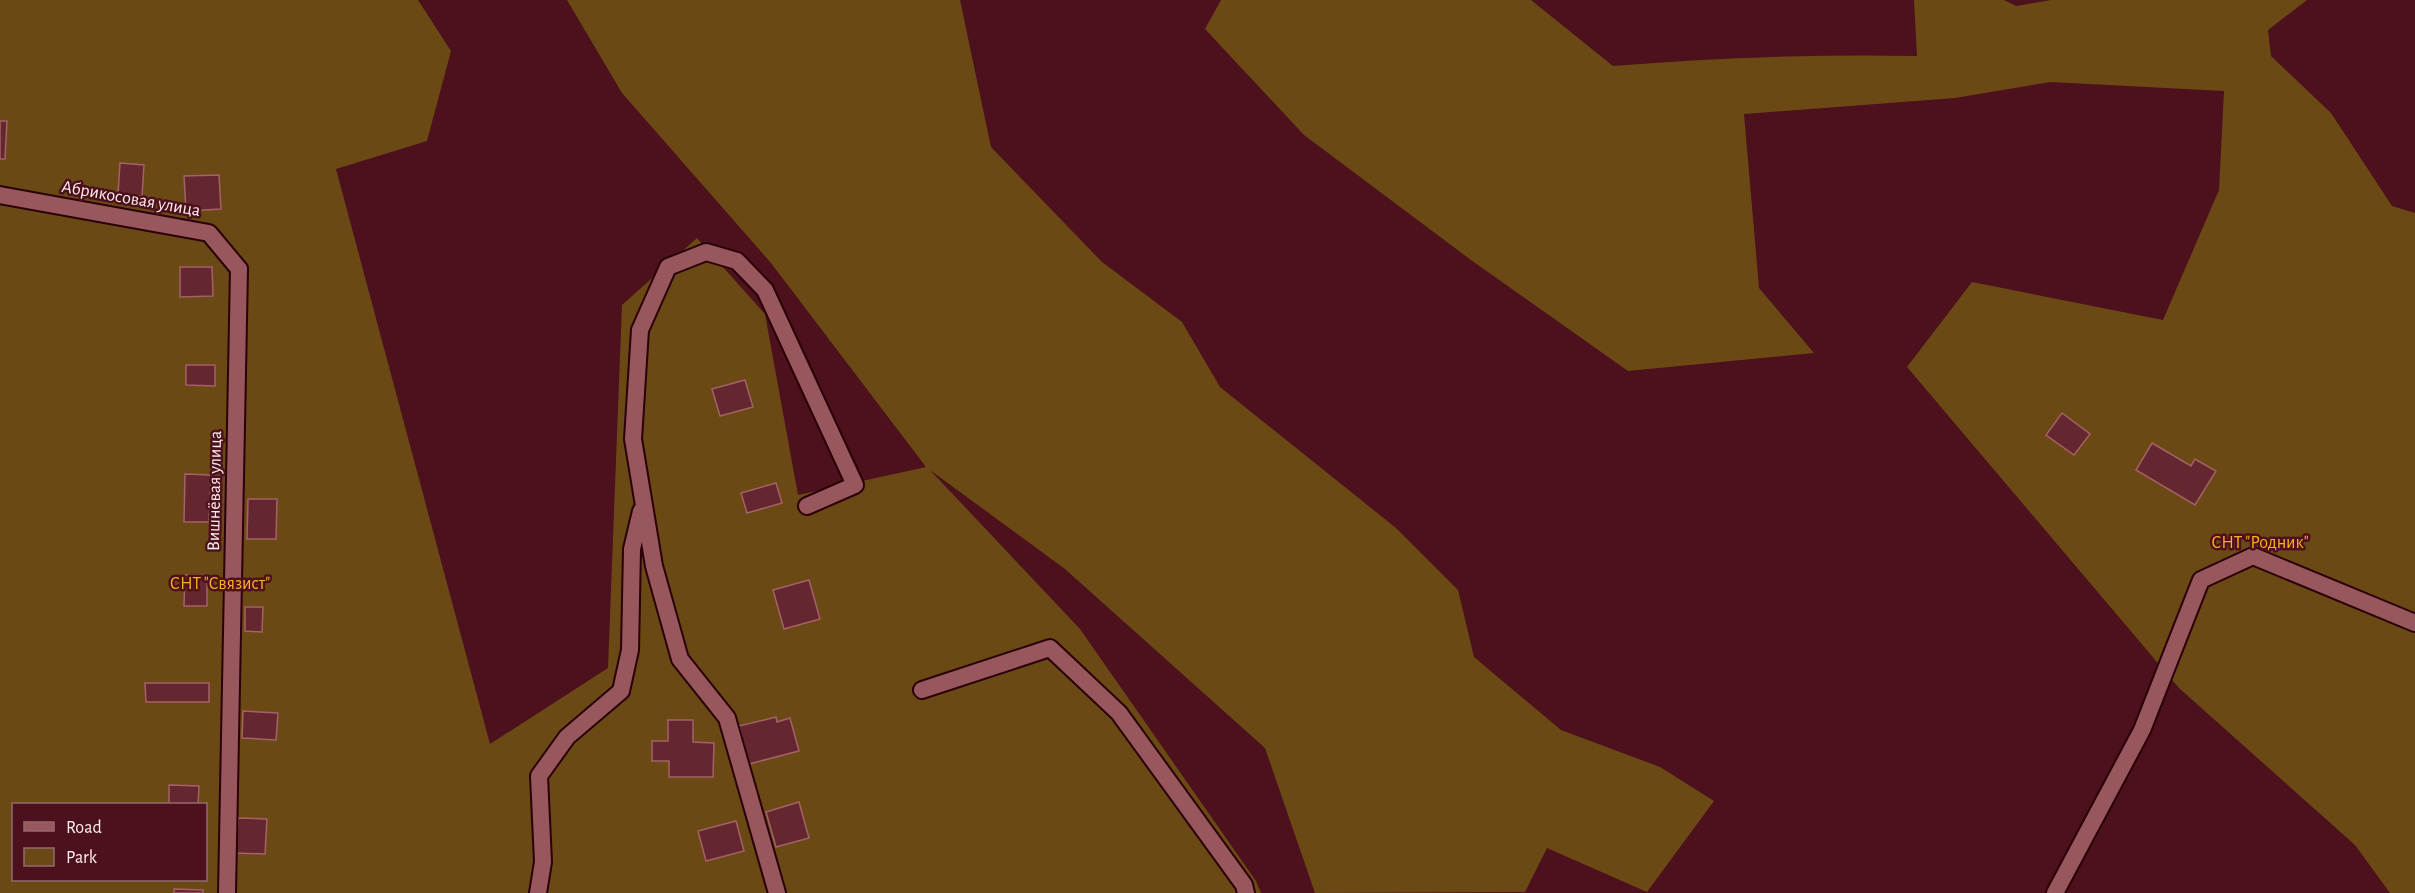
<svg xmlns="http://www.w3.org/2000/svg" width="2415" height="893" font-family="'Alegreya Sans',sans-serif">
<style>
.green{fill:#6b4915;fill-rule:evenodd}
.building{fill:#64272f;stroke:#a46167;stroke-width:1.5}
.lines{fill:none;stroke-linecap:round;stroke-linejoin:round}
.service-casing{stroke:#2a0108;stroke-width:20}
.minor-casing{stroke:#2a0108;stroke-width:20}
.service{stroke:#98565d;stroke-width:16}
.minor{stroke:#98565d;stroke-width:16}
.labels{text-anchor:middle;dominant-baseline:central;stroke-width:5;stroke-linejoin:round;paint-order:stroke}
.street-label{font-size:18px;fill:#feeeee;stroke:#4c111c}
.park-label{font-size:18px;fill:#feae1f;stroke:#4c111c}
</style>
<rect width="100%" height="100%" fill="#4c111c"/>
<path class="green" d="M0 0H418L451 51 427 141 336 169 490 744 608 668 622 305 697 238 765 314 798 495 926 467 771 263 622 93 567 0H960L991 147 1102 262 1182 322 1220 387 1396 528 1458 590 1474 657 1561 730 1660 767 1714 801 1647 892 1547 848 1525 892 1315 893 1265 748 1065 569 930 470 1080 629 1256 881 1261 893H0ZM14 804H206V880H14Z
M1221 0H1531L1613 66C1715 58 1815 54 1917 56L1914 0H2004L2016 6 2051 0H2307L2268 30 2271 56 2331 113 2392 206 2415 213V893H2390L2355 845 2179 688 1907 367 1972 282 2163 320 2219 190 2224 91 2050 82 1955 98 1744 114 1759 288 1814 353 1628 371 1471 260 1304 135 1205 29Z"/>
<path class="building" d="M0 121H7L5 159H0Z
M120 163 144 165 142 196 118 194Z
M219 175 221 209 186 211 184 176Z
M180 267H212L213 296 180 297Z
M186 365H215V386L186 385Z
M745 380 753 407 720 416 712 389Z
M2062 413 2090 434 2074 455 2046 435Z
M2152 443 2191 466 2195 459 2216 471 2195 505 2136 470Z
M185 474 211 475 209 522H184Z
M776 483 782 503 747 513 741 493Z
M248 499H277L276 539H247Z
M185 575H207V606H184Z
M809 580 820 619 784 629 773 590Z
M245 607H263L262 632 245 631Z
M145 683H209V702H146Z
M243 711 278 713 276 740 242 738Z
M776 717 777 722 790 718 799 751 749 764 739 726Z
M668 720H693V742L714 743 713 777H669V761H652V741H668Z
M169 785 199 786 198 804H169Z
M799 802 809 838 776 847 766 812Z
M238 818 267 819 265 854 236 853Z
M736 821 744 851 706 861 698 831Z
M174 889 203 890V893H174Z"/>
<g class="lines">
<g class="service-casing">
<path id="service" d="M922 690 1050 648 1119 713 1244 885 1246 893
M227 893 239 269
M538 893 543 862 539 776 567 737 621 691 630 650 632 549 641 511
M777 893 727 718 680 659 654 566 633 439 640 330 668 267 706 252 737 261 765 290 855 485 807 506
M2055 893 2142 730 2201 580 2253 556 2415 623"/>
</g>
<g class="minor-casing">
<path id="minor" d="M0 195 209 233 239 269"/>
</g>
<use href="#service" class="service"/>
<use href="#minor" class="minor"/>
</g>
<g class="labels">
<g class="street-label">
<text transform="translate(131 199) rotate(10)">Абрикосовая улица</text>
<text transform="translate(215 491) rotate(-89)">Вишнёвая улица</text>
</g>
<g class="park-label">
<text x="2260" y="543">СНТ "Родник"</text>
<text x="220" y="584">СНТ "Связист"</text>
</g>
</g>
<rect x="12" y="803" width="195" height="78" fill="#4c111c" stroke="#936970" stroke-width="1.5"/>
<rect x="24" y="822" width="30" height="9" fill="#98565d" stroke="#936970" stroke-width="1.5"/>
<text x="66" y="833" font-size="18" fill="#feeeee">Road</text>
<rect x="24" y="848" width="30" height="18" fill="#6b4915" stroke="#936970" stroke-width="1.5"/>
<text x="66" y="863" font-size="18" fill="#feeeee">Park</text>
</svg>
